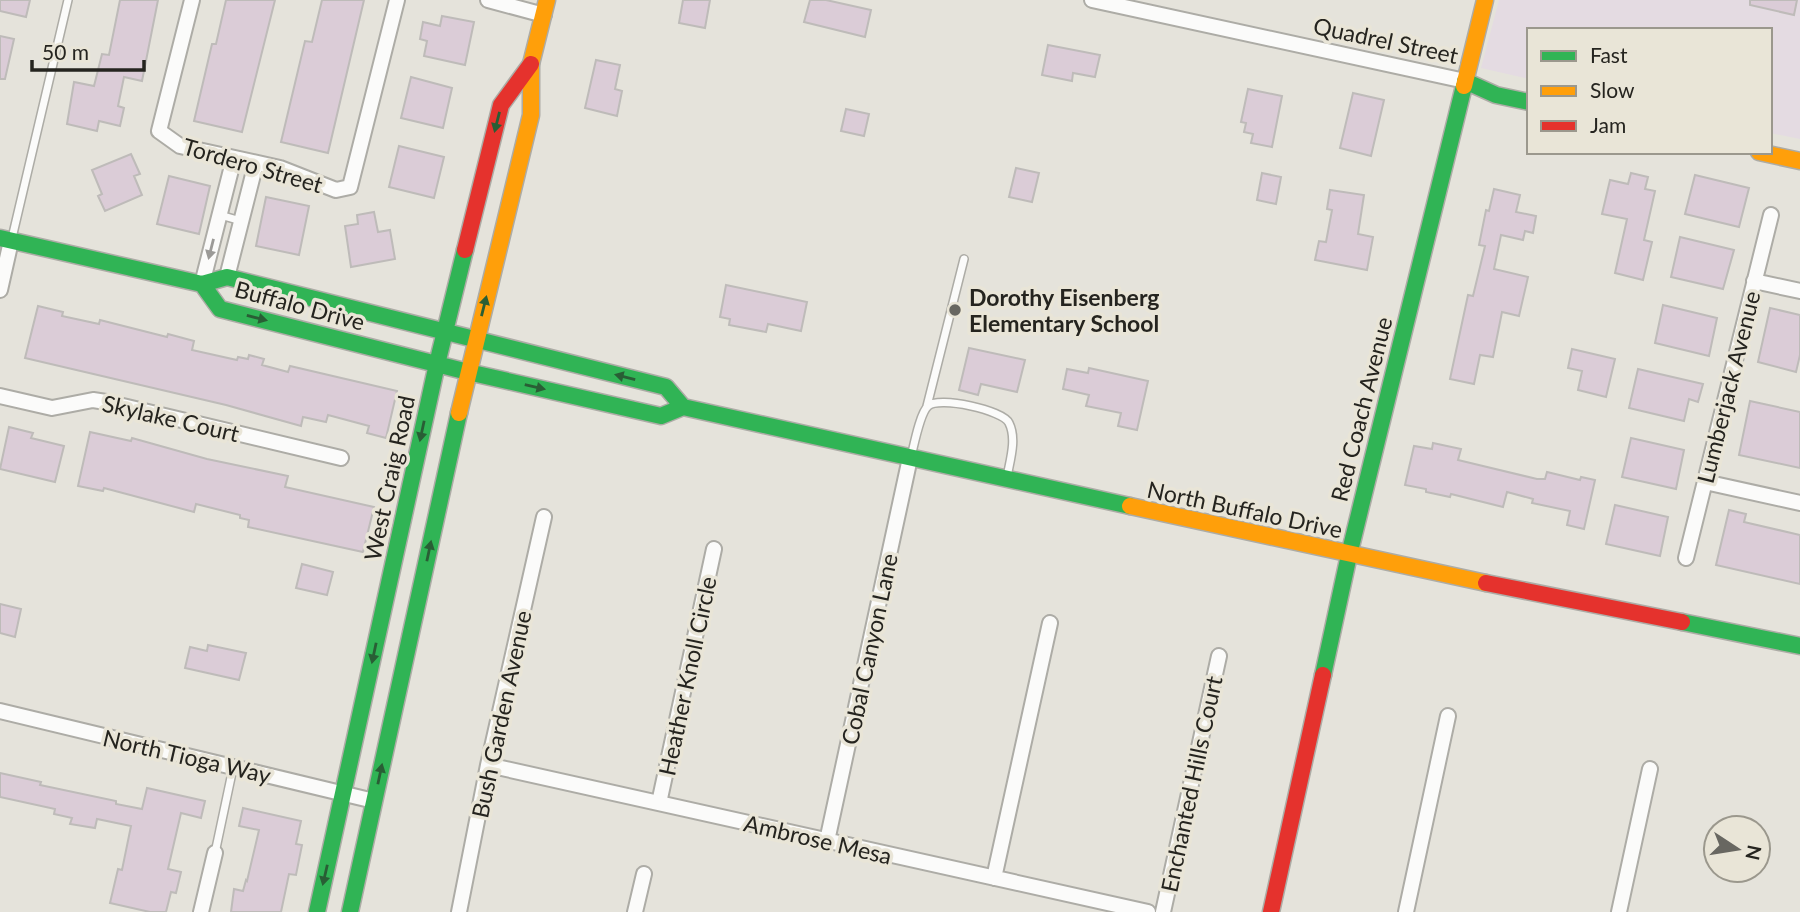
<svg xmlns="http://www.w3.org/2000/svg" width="1800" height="912" font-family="Lato,sans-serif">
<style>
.education{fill:#e4dbe2}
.building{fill:#dbccd7;stroke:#bebbb9;stroke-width:2}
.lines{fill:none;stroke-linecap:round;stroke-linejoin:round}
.lane-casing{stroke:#adaca6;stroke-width:10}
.street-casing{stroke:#adaca6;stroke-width:18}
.fast-casing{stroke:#adaca6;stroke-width:19}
.slow-casing{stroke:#adaca6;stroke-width:19}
.jam-casing{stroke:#adaca6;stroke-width:19}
.lane{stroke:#fbfbfa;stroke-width:7}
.street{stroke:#fbfbfa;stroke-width:14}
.fast{stroke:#30b455;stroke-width:16}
.slow{stroke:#ff9f0a;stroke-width:16}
.jam{stroke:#e5322d;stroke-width:16}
.oneway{fill:#295e35}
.oneway2{fill:#9b9a97}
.poi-dot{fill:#686761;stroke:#e9e5d7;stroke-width:2.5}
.labels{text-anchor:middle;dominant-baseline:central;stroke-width:7;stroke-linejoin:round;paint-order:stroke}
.street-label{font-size:23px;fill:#25241f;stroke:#e9e5d7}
.poi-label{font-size:23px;font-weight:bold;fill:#25241f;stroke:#e9e5d7;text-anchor:start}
</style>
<rect width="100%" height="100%" fill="#e5e3db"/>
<path class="education" d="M1499 0H1800V139L1770 133V30H1529V79L1481 68Z"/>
<path class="building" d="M0 0H30L26 17 0 11Z
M120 0H158L142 81 124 77 118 106 124 108 120 126 99 121 97 131 67 124 74 82 94 86 102 54 109 55Z
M226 0H275L242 132 194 121 212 44H216Z
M322 0H364L328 153 281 142 305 41 312 42Z
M683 0H710L705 28 679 23Z
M810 0H826L871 10 865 37 804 22Z
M1750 0H1797L1794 15 1750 5Z
M442 16 474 22 465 65 424 56 427 41 420 39 423 22 440 26Z
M0 36 14 39 5 79H0Z
M1048 45 1100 55 1095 77 1073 73 1072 81 1042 75Z
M596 60 620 65 615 89 622 91 617 116 585 108Z
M411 77 452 88 443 128 401 118Z
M1248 89 1282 96 1272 147 1251 143 1253 134 1244 132 1246 123 1241 122Z
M1353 93 1384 100 1371 156 1340 148Z
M846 109 869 114 864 136 841 131Z
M399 146 444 157 434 198 389 187Z
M131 154 140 174 134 176 142 195 105 211 98 196 102 194 92 170Z
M1016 168 1039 173 1032 202 1009 197Z
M1262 173 1281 177 1276 204 1257 200Z
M1631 173 1648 177 1645 189 1655 191 1644 240 1652 242 1643 280 1615 273 1627 219 1602 214 1610 180 1628 184Z
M1695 175 1749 188 1739 227 1685 214Z
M169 176 210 186 199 234 157 224Z
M1494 189 1520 195 1516 212 1536 216 1533 233 1525 231 1523 240 1501 235 1494 269 1528 277 1519 316 1502 312 1493 357 1480 355 1474 384 1450 379 1468 295 1473 296 1485 246 1479 245 1486 210 1489 211Z
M1330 190 1364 195 1358 234 1373 237 1367 270 1315 260 1319 241 1326 242 1332 210 1327 209Z
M266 197 309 206 299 255 256 246Z
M374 212 378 232 390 230 395 259 351 267 345 226 358 224 357 215Z
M1680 237 1734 250 1723 289 1671 277Z
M726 285 807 302 801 331 768 324 766 332 729 325 730 319 720 317Z
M1663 305 1717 318 1709 356 1655 343Z
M38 306 63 312 62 316 99 324 100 320 167 337 168 334 194 341 192 350 237 360 238 357 248 359 249 355 264 359 262 365 288 372 290 366 397 391 386 438 367 433 369 426 328 415 326 422 303 417 301 426 226 405 25 358Z
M1770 308 1800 315V355L1796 372 1758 362Z
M969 348 1025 360 1017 392 981 384 978 395 959 390Z
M1572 349 1615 359 1606 397 1578 390 1582 371 1568 368Z
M1089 368 1148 381 1137 430 1118 426 1121 413 1086 406 1089 395 1063 389 1067 369 1088 373Z
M1638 369 1703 384 1698 402 1689 399 1684 421 1629 408Z
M1750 401 1800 412V468L1739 455Z
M9 427 33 433 31 438 64 446 55 482 0 469Z
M90 432 131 441 132 438 207 459 288 476 285 487 374 507 363 552 248 527 249 520 240 518V515L196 504 194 512 104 488 103 491 78 486Z
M1631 438 1684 450 1676 489 1622 477Z
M1433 443 1461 449 1458 460 1537 479H1545L1547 472 1580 480 1581 477 1595 480 1584 529 1567 525 1570 511 1532 503 1533 499 1507 492 1503 507 1451 494 1450 497 1426 492V489L1405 485 1414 446 1432 449Z
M1615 505 1668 517 1660 556 1606 544Z
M1729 510 1746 514 1744 522 1800 535V584L1716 565Z
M302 564 333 572 327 595 296 588Z
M0 604 21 609 15 637 0 633Z
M208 645 246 653 239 680 185 668 190 647 207 651Z
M0 773 41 782 40 785 116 801V804L142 809 147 788 205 801 201 818 181 813 168 869 181 872 176 893 171 892 166 912H150L110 903 118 869 122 870 131 826 97 819 95 828 70 824 72 818 54 814 55 809 0 797Z
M243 808 301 821 296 844 302 845 296 875 289 874 281 912H231L234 889 243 891 246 880 247 881 259 830 239 826Z"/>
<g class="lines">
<g class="lane-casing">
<path id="lane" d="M220 215 241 221
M12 238 68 0
M927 406 964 259
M911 457C914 445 920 413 928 406 939 396 1003 410 1009 423 1017 439 1010 460 1007 477
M215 853 233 768"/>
</g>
<g class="street-casing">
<path id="street" d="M192 0 159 131 180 146 280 168 336 190 350 187 397 0
M488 0 544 15
M1092 0 1465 81
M227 277 256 163
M1754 281 1800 291
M202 284 234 158
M0 290 11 241
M0 396 52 408 93 400 106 402 341 458
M1705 482 1800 503
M1686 558 1771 215
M0 711 374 801
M488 765 1148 912
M659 803 714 549
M827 841 910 458
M994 878 1050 623
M201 912 215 853
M459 912 488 765 544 517
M635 912 644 874
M1163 912 1219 656
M1406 912 1448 716
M1619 912 1650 769"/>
</g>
<g class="fast-casing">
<path id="fast" d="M1465 81 1496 95 1529 102
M0 238 202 284 227 277 666 387 683 407
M202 284 220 309 468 372 661 416 683 407 1130 506
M1682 622 1800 646
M1323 675 1349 555 1464 86
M317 912 437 364 465 250
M350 912 459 413"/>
</g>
<g class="slow-casing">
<path id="slow" d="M1464 86 1485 0
M1759 152 1800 161
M459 413 531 115V64L547 0
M1130 506 1486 583"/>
</g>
<g class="jam-casing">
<path id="jam" d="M465 250 501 105 531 64
M1486 583 1682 622
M1271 912 1323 675"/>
</g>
<use href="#lane" class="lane"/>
<use href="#street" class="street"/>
<use href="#fast" class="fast"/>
<use href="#slow" class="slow"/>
<use href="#jam" class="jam"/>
</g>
<defs><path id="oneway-solid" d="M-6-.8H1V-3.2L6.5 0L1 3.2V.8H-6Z" transform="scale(1.75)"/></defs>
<g class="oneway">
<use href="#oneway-solid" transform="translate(497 122) rotate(104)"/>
<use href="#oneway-solid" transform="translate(484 306) rotate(-76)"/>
<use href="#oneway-solid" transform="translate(257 318) rotate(14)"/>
<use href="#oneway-solid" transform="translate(625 377) rotate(-166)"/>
<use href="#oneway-solid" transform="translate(535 387) rotate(13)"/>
<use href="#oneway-solid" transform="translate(422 431) rotate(102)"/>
<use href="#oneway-solid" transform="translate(429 551) rotate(-78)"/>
<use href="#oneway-solid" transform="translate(374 653) rotate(102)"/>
<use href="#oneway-solid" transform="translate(380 774) rotate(-78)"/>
<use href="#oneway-solid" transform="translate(325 875) rotate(103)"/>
</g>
<use class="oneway2" href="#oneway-solid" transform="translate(211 249) rotate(104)"/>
<circle class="poi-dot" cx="955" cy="310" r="7"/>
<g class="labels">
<g class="street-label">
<text transform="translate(1386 40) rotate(12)">Quadrel Street</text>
<text transform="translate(253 165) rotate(16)">Tordero Street</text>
<text transform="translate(300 305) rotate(15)">Buffalo Drive</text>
<text transform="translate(1728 387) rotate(-76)">Lumberjack Avenue</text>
<text transform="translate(1361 409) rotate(-76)">Red Coach Avenue</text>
<text transform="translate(171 418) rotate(13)">Skylake Court</text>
<text transform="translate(389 478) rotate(-78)">West Craig Road</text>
<text transform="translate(1245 509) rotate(12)">North Buffalo Drive</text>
<text transform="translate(869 649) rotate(-78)">Cobal Canyon Lane</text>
<text transform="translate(687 676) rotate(-78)">Heather Knoll Circle</text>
<text transform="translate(501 714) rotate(-78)">Bush Garden Avenue</text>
<text transform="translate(187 756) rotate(13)">North Tioga Way</text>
<text transform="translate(1191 784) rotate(-78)">Enchanted Hills Court</text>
<text transform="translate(818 839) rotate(13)">Ambrose Mesa</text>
</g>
<g class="poi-label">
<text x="969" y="297">Dorothy Eisenberg<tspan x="969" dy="26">Elementary School</tspan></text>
</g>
</g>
<rect x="1527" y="28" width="245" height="126" fill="#e9e5d7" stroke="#9b988d" stroke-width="2"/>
<rect x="1541" y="51" width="35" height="10" fill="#30b455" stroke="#9b988d" stroke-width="2"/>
<text x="1590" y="63" font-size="21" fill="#25241f">Fast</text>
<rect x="1541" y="86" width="35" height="10" fill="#ff9f0a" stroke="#9b988d" stroke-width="2"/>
<text x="1590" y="98" font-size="21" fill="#25241f">Slow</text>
<rect x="1541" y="121" width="35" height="10" fill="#e5322d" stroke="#9b988d" stroke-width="2"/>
<text x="1590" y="133" font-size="21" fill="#25241f">Jam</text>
<g transform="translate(1737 849) rotate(102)"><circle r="33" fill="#e9e5d7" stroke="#9b988d" stroke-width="2"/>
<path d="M0-5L12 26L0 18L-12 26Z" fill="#686761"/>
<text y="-10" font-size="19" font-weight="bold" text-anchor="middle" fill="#25241f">N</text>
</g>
<path d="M32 60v10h112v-10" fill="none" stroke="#25241f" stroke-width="3.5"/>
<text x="42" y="60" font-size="21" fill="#25241f" stroke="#e9e5d7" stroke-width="5" paint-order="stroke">50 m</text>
</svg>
